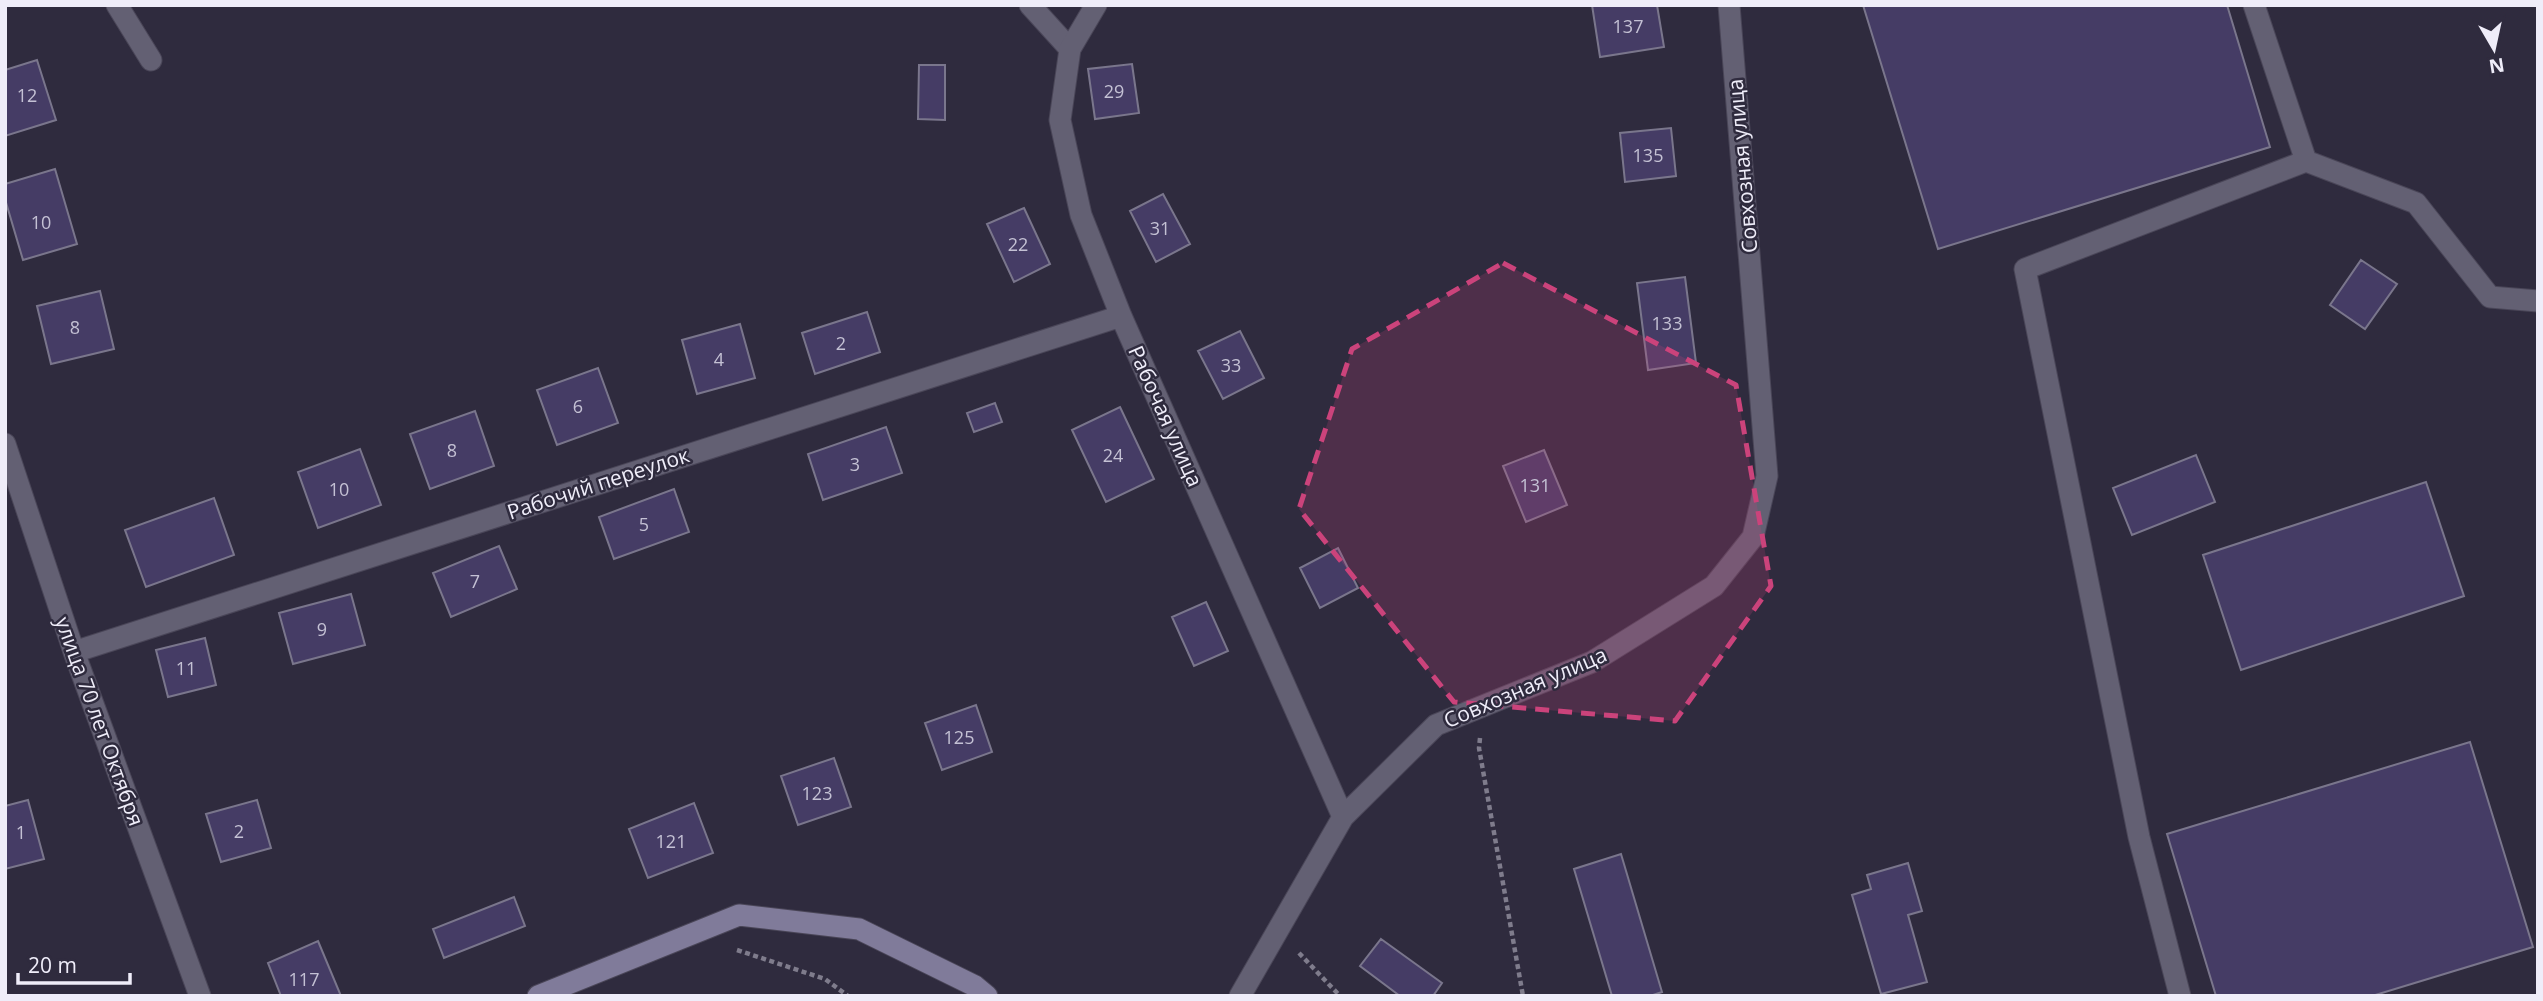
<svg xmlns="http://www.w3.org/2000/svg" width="2543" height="1001" font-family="'Open Sans',sans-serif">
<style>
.building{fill:#453c65;stroke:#7a768c;stroke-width:2}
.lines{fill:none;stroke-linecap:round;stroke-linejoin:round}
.lane-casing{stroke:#4a4658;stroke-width:23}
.street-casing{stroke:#4a4658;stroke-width:23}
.secondary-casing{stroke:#4a4658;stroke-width:23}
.path{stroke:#7f7c8c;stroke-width:4.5;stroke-dasharray:5 3.5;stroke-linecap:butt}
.lane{stroke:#636073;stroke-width:21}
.street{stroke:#636073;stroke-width:21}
.secondary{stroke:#807b9a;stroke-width:21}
.marked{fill:#cb437b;fill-opacity:0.2;stroke:#cb437b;stroke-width:5;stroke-dasharray:14 9;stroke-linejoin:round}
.labels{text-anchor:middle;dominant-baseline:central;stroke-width:5;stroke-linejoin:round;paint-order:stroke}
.number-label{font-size:18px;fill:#c4c1d4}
.street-label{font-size:21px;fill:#efedf9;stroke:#2f2b3e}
</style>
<rect width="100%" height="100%" fill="#2f2b3e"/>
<path class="building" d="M1592 5H1657L1664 47 1600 57Z
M1863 5H2227L2270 147 1938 249Z
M37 60 56 120 5 136V70Z
M1132 64 1139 113 1095 119 1088 69Z
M919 65H945V120L918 119Z
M1671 128 1676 176 1625 182 1620 133Z
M55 169 77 244 23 260 5 199V184Z
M1163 194 1190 244 1156 262 1130 211Z
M1024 208 1050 264 1014 282 987 224Z
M2361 260 2397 284 2365 329 2330 305Z
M1685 277 1696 363 1648 370 1637 283Z
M100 291 114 349 51 364 37 306Z
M867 312 880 352 815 374 802 333Z
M740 324 755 378 697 394 682 340Z
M1240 331 1264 378 1223 399 1198 351Z
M598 368 618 423 557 445 537 390Z
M995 403 1002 422 974 432 967 413Z
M1120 407 1154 479 1106 502 1072 430Z
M475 411 494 466 430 489 410 434Z
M886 427 902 473 823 500 808 454Z
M360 449 381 505 318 528 298 472Z
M1544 450 1567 505 1526 522 1503 466Z
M2196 455 2215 502 2132 535 2113 488Z
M2426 482 2464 596 2241 670 2203 555Z
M674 489 689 532 614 559 599 517Z
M214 498 234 555 146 587 125 530Z
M499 546 517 589 451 617 433 573Z
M1338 548 1358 588 1320 608 1300 568Z
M351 594 365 645 293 664 279 613Z
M1206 602 1228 651 1194 666 1172 617Z
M205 638 216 685 168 697 156 650Z
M976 705 992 752 942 770 925 723Z
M2470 742 2533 947 2372 996H2216L2167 834Z
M834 758 851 807 798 825 781 776Z
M28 800 44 859 5 869V806Z
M257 800 271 848 221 862 206 814Z
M694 803 713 853 648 878 629 829Z
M1621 854 1662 992 1650 996H1612L1574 869Z
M1908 863 1922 911 1908 915 1927 982 1881 994 1852 895 1871 889 1867 875Z
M514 897 525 926 444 958 433 929Z
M1381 939 1442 983 1433 996H1400L1360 966Z
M318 941 341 996H281L268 963Z"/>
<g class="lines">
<g class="lane-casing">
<path id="lane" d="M117 5 151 60
M1030 5 1070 49
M2254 5 2306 161
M2180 996 2139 837 2025 269 2306 161 2416 203 2490 297 2538 301"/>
</g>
<g class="street-casing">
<path id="street" d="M1096 5 1070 49 1060 120 1081 215 1121 316 1343 817
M5 444 74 652 200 996
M74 652 1121 316
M1240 996 1343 817 1436 725 1592 662 1714 586 1753 537 1767 476 1729 5"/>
</g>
<g class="secondary-casing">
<path id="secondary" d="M538 996 739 915 859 929 975 986 987 996"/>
</g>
<path class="path" d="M1480 738 1479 748 1523 996
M737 950 825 979 848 996
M1299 953 1340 996"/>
<use href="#lane" class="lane"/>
<use href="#street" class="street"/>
<use href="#secondary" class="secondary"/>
</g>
<path class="marked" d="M1503 263 1736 385 1771 586 1675 721 1454 702 1299 509 1352 349Z"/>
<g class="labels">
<g class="number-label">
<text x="1628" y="26">137</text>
<text x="1114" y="91">29</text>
<text x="27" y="95">12</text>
<text x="1648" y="155">135</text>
<text x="41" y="222">10</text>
<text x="1160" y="228">31</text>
<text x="1018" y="244">22</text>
<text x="1667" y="323">133</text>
<text x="75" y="327">8</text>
<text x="841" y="343">2</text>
<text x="719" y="359">4</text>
<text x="1231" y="365">33</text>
<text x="578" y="406">6</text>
<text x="452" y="450">8</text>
<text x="1113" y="455">24</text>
<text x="855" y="464">3</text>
<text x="1535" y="485">131</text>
<text x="339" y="489">10</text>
<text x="644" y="524">5</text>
<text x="475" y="581">7</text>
<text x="322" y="629">9</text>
<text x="186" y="668">11</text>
<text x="959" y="737">125</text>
<text x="817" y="793">123</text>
<text x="239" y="831">2</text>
<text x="21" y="832">1</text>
<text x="671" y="841">121</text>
<text x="304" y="979">117</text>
</g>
<g class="street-label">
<text transform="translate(1742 166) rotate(-95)">Совхозная улица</text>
<text transform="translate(1166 416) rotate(66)">Рабочая улица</text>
<text transform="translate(598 483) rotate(-18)">Рабочий переулок</text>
<text transform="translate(1525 687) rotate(-23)">Совхозная улица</text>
<text transform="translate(100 721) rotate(70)">улица 70 лет Октября</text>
</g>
</g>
<rect width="2543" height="1001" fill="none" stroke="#efedf9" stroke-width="14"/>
<g transform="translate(2494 49) rotate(171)" stroke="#2f2b3e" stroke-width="5" paint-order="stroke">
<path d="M0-5L12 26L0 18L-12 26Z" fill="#efedf9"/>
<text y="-10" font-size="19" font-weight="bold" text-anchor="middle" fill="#efedf9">N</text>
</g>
<path d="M18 973v10h112v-10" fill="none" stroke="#efedf9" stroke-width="3.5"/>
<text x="28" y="973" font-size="21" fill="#efedf9" stroke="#2f2b3e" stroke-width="5" paint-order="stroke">20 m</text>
</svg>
